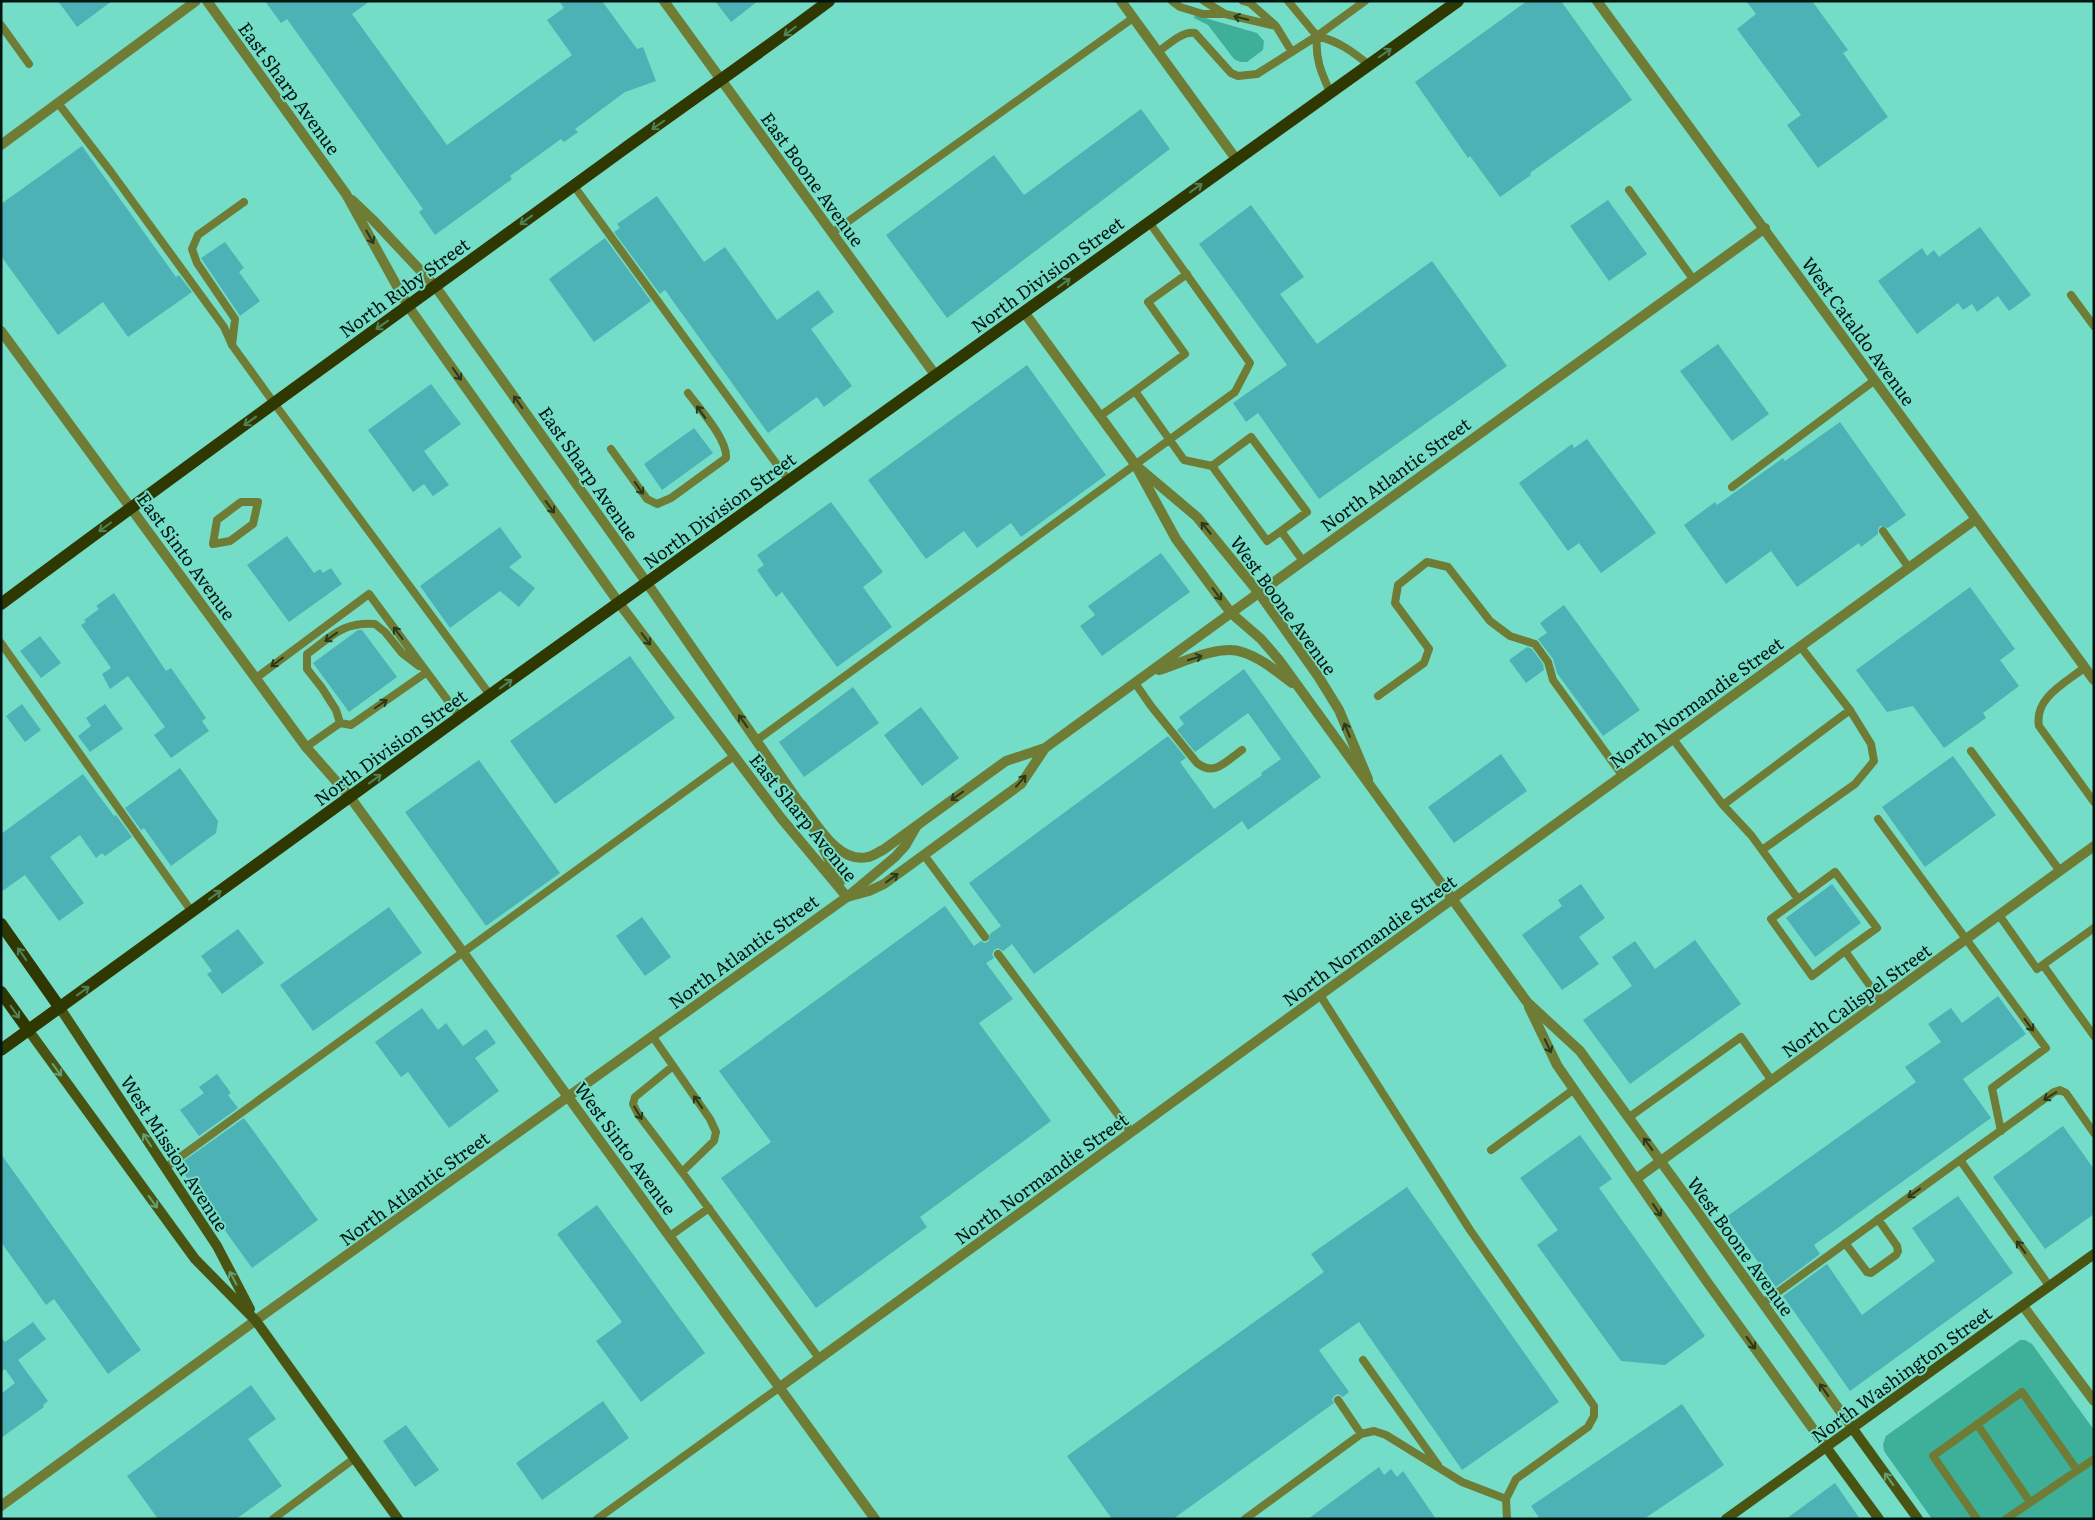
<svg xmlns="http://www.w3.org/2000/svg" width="2095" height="1520" font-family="Literata,serif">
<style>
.green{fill:#3eb09a}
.building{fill:#4db2b5}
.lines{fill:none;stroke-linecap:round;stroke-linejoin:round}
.service{stroke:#6f7c35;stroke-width:8}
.minor{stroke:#6f7c35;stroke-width:10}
.tertiary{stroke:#6f7c35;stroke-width:10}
.secondary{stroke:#4a5412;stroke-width:10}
.primary{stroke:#303802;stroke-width:12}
.oneway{stroke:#28391d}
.oneway2{stroke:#4f825b}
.oneway3{stroke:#619f76}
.labels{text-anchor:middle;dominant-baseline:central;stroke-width:4;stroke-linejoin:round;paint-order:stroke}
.street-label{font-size:18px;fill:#011510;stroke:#74ddc7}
</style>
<rect width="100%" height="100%" fill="#74ddc7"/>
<path class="green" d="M1195 15 1257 33 1264 41 1263 50 1247 62H1240L1234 59 1208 25 1194 18Z
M2020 1340H2025L2032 1344 2094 1430V1519H1932L1884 1451 1883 1444 1886 1436Z"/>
<path class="building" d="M58 1H112L77 27Z
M265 1H370L352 14 447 145 572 55 547 20 564 8 559 1H602L637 49 643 47 656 81 625 92 575 129 578 132 564 142 561 139 510 176 512 179 435 235 419 212 423 209 287 19 281 23Z
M715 1H758L731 22Z
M1527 1H1561L1632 100 1530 173 1531 175 1500 197 1470 156 1468 158 1415 82Z
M1746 1H1812L1848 50 1843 53 1888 117 1818 168 1787 125 1801 115 1737 29 1756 14Z
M1141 109 1170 149 947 318 886 235 994 155 1024 195Z
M82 146 176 277 179 275 192 292 128 337 103 302 58 335 1 256V204Z
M657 196 704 262 725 247 777 320 818 290 834 312 811 329 852 386 824 407 817 397 768 433 665 290 660 294 614 232 620 228 617 224Z
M1608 200 1647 254 1609 281 1570 226Z
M1251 205 1304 277 1280 294 1317 344 1432 261 1507 366 1319 499 1258 413 1246 422 1233 403 1287 365 1199 244Z
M1980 227 2031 295 2009 311 1998 296 1977 312 1972 304 1963 310 1958 303 1917 334 1878 281 1922 248 1927 256 1934 250 1939 257Z
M605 238 651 301 594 342 549 279Z
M225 242 244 268 239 272 260 301 240 316 201 258Z
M1718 344 1769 414 1732 441 1680 371Z
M1027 365 1106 475 1021 537 1011 523 977 548 964 531 926 559 868 480Z
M431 384 461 424 424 451 449 485 433 496 424 484 413 492 368 430Z
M1840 422 1906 515 1888 528 1880 526 1878 529V534L1861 547 1859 543 1797 587 1771 551 1726 584 1684 525 1715 502 1717 505 1783 458 1785 461Z
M694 428 713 453 662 490 644 464Z
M1587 439 1656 533 1601 573 1579 543 1568 551 1519 483 1572 444 1574 448Z
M831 502 883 572 863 587 892 627 837 667 782 592 776 597 757 570 764 565 757 555Z
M500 527 522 557 509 567 535 588 519 607 500 591 450 628 420 586Z
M287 536 314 573 320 569 323 573 331 568 342 584 289 622 247 565Z
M1161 553 1190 592 1102 656 1080 626 1095 615 1088 606Z
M1970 587 2015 649 2000 660 2019 686 1983 713 1986 718 1944 748 1913 706 1887 712 1856 670Z
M114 593 166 671 171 668 206 718 202 721 209 731 171 758 154 735 165 727 128 676 110 689 102 674 111 668 81 625 86 622 84 620 99 609 96 606Z
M1564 605 1640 710 1603 736 1557 673 1553 659 1538 639 1547 633 1540 623Z
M358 630H362L397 677 349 712 313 663Z
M40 636 61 663 41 678 20 651Z
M1527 647 1532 649 1543 664 1544 670 1526 683 1509 660Z
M630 656 675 718 555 804 510 741Z
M1244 669 1321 777 1248 830 1242 821 1034 974 1012 944 1003 951 998 948 994 950 992 954 994 958 986 963 1013 999 979 1023 1051 1121 920 1217 927 1227 816 1308 721 1178 771 1142 719 1071 945 906 974 946 981 941 985 943 989 941 990 934 1001 926 969 883 1168 736 1186 758 1180 762 1214 809 1262 775 1261 773 1281 759 1248 713 1195 752 1177 730 1184 724 1179 717Z
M853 687 879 723 804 777 779 742Z
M22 704 41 730 25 742 6 716Z
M105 704 123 729 90 752 78 736 91 726 86 718Z
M921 707 959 758 922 786 884 735Z
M1501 754 1527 791 1454 843 1428 807Z
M1953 756 1996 815 1925 867 1882 807Z
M479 760 560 873 486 926 405 812Z
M180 768 218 821 216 833 171 866 144 828 141 830 125 808Z
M83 774 114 816 116 815 132 837 105 856 102 853 96 858 80 835 50 857 84 903 59 921 25 875 1 892V834Z
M1581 884 1605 918 1579 937 1599 964 1562 990 1522 935 1562 906 1558 900Z
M1832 884 1861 923 1815 957 1786 918Z
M389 907 422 953 313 1031 280 985Z
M642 917 671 957 645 976 616 936Z
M238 929 264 963 222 994 207 974 212 971 201 956Z
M1695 940 1741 1004 1630 1084 1583 1020 1632 986 1612 957 1635 941 1655 969Z
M1998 996 2026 1034 1963 1079 1991 1118 1814 1245 1820 1254 1776 1287 1726 1217 1916 1082 1905 1067 1941 1042 1928 1024 1951 1008 1962 1023Z
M422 1008 438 1030 446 1023 463 1046 486 1029 496 1043 475 1058 499 1091 449 1128 408 1072 401 1077 375 1042Z
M217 1074 231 1093 228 1095 238 1108 199 1136 180 1110 204 1093 199 1087Z
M244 1118 318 1220 252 1268 178 1165Z
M2063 1126 2094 1169V1214L2045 1249 1993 1177Z
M1580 1135 1612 1179 1599 1188 1705 1336 1665 1365 1621 1361 1537 1245 1558 1230 1520 1178Z
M1 1154 141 1350 108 1374 54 1299 46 1305 1 1242Z
M1407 1187 1559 1402 1462 1470 1359 1322 1319 1350 1349 1392 1343 1397 1338 1394 1334 1396 1332 1400 1334 1403 1173 1519H1112L1067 1456 1324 1272 1311 1254Z
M1958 1196 2013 1273 1850 1391 1783 1296 1827 1264 1862 1315 1935 1261 1912 1228Z
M597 1205 705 1353 641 1402 596 1341 622 1322 557 1234Z
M33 1322 46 1339 18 1360 48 1401 43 1405 44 1407 1 1438V1394L15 1383 5 1369 1 1372V1337L5 1342Z
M251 1385 276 1419 248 1439 282 1486 236 1519H158L127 1476Z
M603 1401 629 1438 542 1500 516 1463Z
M1682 1404 1724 1465 1644 1519H1540L1531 1506Z
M406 1425 439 1470 415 1487 383 1441Z
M1379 1467 1384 1475 1391 1469 1397 1477 1403 1471 1436 1519H1308Z
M1835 1483 1860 1519H1786Z"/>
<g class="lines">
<path class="service" d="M1172 1 1180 7 1203 14H1225L1276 26 1292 52
M1204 1 1225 14
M1243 1 1250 3 1275 25
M1288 1 1317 36
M1 25 29 64
M1158 52C1169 44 1182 31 1195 33L1231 73 1238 76 1257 74 1317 36 1365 1
M1330 92C1321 72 1315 59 1317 36 1338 41 1352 51 1369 65
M58 103 111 172 224 327 232 345 274 403 490 695
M574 186 789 481
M1629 190 1693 279
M832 233 1133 18
M1187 274 1148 302 1185 354 1135 391 1184 460 1212 466
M2071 295 2094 326
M232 345 235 319 197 263 192 249 198 235 244 202
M1100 416 1135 391
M611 449 647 499 657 504 671 498 726 458C728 440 699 408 688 393
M1732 487 1875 380
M241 502H258L253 524 230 541 213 544 217 520Z
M1281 531 1307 512 1251 437 1212 466 1267 541 1281 531 1303 561
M1883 531 1909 568
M1 643 192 912
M2084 668C2065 683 2034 698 2039 726L2094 802
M256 678 369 594 460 717
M1135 683 1151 706 1197 763C1215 777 1226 761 1242 750
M1378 696 1424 663 1429 649 1395 603 1398 585 1427 562 1448 567 1490 621 1510 636 1535 644 1548 662 1553 680 1622 775
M340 723 336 710 322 688 307 669V654C332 636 342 622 375 624L385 632 402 653 419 666
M1673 739 1723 805 1751 835 1798 899
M757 740 1235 392 1250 363 1149 222
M306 747 340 723 351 725 427 672
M1971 751 2060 871
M1723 805 1850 710
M1878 819 2046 1048 1992 1088 2001 1131
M1762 850 1855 784 1874 761 1871 744 1850 710 1800 646
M924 855 985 937
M1999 915 2037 969 2094 928
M1845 951 1812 976 1771 919 1835 872 1877 928 1845 951 1881 1001
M998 954 1131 1132
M2043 965 2094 1036
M1320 995 1470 1230 1594 1406V1416L1588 1427 1516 1479 1506 1499 1507 1519
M653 1037 710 1119 716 1132 714 1141 682 1172 638 1114 633 1104 635 1097 673 1066
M1628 1118 1741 1037 1772 1081
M1491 1150 1573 1090
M1960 1160 2054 1092 2060 1090 2066 1093 2094 1133
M165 1168 734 756
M682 1172 819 1358
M670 1236 709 1208
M1845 1243 1867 1272 1871 1273 1896 1255 1898 1251 1897 1246 1878 1219
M1763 1303 1960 1160 2050 1287
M1363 1360 1438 1465
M1338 1400 1361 1434
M1977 1424 2030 1502
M273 1519 355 1458
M597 1519 780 1387
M1245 1519 1361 1434 1374 1431 1386 1435 1462 1482 1506 1499
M1977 1519 1933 1456 2022 1392 2077 1470
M2006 1519 2094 1459"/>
<path class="minor" d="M664 1 936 376
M1121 1 1236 159
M1597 1 2094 680
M1 145 196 1
M1024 312 1135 464 1176 539 1231 613 1765 228
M1 331 306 747 350 797 875 1519
M1139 468 1197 517 1259 593 1318 676 1339 710 1368 779
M1636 1179 2094 846
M2023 1306 2094 1401
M780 1387 1976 519
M1 1506 263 1315 847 897 895 857 905 846 916 827"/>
<path class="tertiary" d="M207 1 346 194 408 306 619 603 781 818 847 897
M352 200 373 220 435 286 647 583 803 808
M1159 670C1181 663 1220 644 1242 652 1261 658 1276 671 1292 683
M801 804C817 824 838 864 868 857 873 856 878 852 883 850L1006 761 1045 748 1231 613 1261 639 1279 660 1527 1002 1580 1051 1694 1207 1853 1429
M811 823 840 882
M847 897 869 891 884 884 1021 784 1045 748
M1529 1007 1557 1065 1705 1279 1826 1447"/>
<path class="secondary" d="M60 1008 217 1246 250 1309
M29 1031 195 1259 256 1321 398 1519
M1853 1429 1918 1519
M1826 1447 1879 1519
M1726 1519 2094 1254"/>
<path class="primary" d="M1 604C206 451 414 302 620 152 690 101 760 53 829 1
M1 924 60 1008
M1 992 29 1031
M1 1050 490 695 1458 1"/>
</g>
<defs><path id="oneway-shaft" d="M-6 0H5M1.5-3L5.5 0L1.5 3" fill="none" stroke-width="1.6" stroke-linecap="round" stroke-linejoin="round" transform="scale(1.25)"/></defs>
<g class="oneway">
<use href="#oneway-shaft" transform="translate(1241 18) rotate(-167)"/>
<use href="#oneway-shaft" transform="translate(370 237) rotate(61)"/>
<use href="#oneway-shaft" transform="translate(457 374) rotate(55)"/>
<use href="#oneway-shaft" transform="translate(518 402) rotate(-125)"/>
<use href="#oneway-shaft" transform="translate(701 412) rotate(-126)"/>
<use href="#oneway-shaft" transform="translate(639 488) rotate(55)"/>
<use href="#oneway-shaft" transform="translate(550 507) rotate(54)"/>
<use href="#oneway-shaft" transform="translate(1206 528) rotate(-129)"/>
<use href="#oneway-shaft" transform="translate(1217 594) rotate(53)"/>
<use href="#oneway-shaft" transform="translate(398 633) rotate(-127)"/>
<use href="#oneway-shaft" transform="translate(331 637) rotate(144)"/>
<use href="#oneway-shaft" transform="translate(646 639) rotate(53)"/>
<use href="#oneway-shaft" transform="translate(1195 658) rotate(-17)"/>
<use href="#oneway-shaft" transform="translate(277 662) rotate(143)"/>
<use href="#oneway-shaft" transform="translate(381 704) rotate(-35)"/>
<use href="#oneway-shaft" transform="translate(743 721) rotate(-125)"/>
<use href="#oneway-shaft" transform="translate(1347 730) rotate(-113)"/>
<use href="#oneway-shaft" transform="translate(1021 781) rotate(-49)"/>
<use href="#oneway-shaft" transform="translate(957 796) rotate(144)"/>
<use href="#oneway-shaft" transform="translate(892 878) rotate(-36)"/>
<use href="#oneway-shaft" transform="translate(2029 1025) rotate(54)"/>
<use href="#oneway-shaft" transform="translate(1548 1046) rotate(65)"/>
<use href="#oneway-shaft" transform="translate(2050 1096) rotate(148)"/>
<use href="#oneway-shaft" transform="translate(698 1102) rotate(-125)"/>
<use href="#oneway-shaft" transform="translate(638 1113) rotate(59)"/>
<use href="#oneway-shaft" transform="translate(1648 1144) rotate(-126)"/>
<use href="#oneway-shaft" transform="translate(1914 1193) rotate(144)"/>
<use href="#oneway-shaft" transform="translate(1657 1210) rotate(56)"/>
<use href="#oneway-shaft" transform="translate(2021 1247) rotate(-125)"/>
<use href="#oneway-shaft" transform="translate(1751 1343) rotate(54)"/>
<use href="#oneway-shaft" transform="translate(1824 1390) rotate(-125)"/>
</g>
<g class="oneway2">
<use href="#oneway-shaft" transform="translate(790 31) rotate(143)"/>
<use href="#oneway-shaft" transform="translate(1385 53) rotate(-35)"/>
<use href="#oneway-shaft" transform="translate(658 125) rotate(145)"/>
<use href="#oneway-shaft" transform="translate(1196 188) rotate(-36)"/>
<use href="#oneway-shaft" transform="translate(526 220) rotate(144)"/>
<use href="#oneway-shaft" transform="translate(1064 283) rotate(-36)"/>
<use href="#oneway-shaft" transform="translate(382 325) rotate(144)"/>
<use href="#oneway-shaft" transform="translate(250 421) rotate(144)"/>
<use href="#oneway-shaft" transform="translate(105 527) rotate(143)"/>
<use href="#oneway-shaft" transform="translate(506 684) rotate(-36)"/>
<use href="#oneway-shaft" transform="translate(375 779) rotate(-36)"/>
<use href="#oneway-shaft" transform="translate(215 895) rotate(-36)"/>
<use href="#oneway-shaft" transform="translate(22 954) rotate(-125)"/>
<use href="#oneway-shaft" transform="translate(83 991) rotate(-36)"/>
<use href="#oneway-shaft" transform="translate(15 1012) rotate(55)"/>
</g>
<g class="oneway3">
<use href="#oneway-shaft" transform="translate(57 1070) rotate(54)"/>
<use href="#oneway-shaft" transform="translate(147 1140) rotate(-123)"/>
<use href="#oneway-shaft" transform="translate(153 1202) rotate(54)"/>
<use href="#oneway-shaft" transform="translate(233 1278) rotate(-118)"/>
<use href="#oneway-shaft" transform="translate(1889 1479) rotate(-126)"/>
</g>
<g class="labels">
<g class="street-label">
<text transform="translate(290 88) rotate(54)">East Sharp Avenue</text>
<text transform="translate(813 179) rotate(54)">East Boone Avenue</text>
<text transform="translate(1047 274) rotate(-36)">North Division Street</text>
<text transform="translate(404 287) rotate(-36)">North Ruby Street</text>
<text transform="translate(1859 331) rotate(54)">West Cataldo Avenue</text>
<text transform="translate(589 473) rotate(55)">East Sharp Avenue</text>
<text transform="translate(1395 474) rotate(-36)">North Atlantic Street</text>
<text transform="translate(719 510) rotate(-36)">North Division Street</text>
<text transform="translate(187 556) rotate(54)">East Sinto Avenue</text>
<text transform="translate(1284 605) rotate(54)">West Boone Avenue</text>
<text transform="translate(1696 702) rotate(-36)">North Normandie Street</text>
<text transform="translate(390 747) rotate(-36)">North Division Street</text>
<text transform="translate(804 817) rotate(51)">East Sharp Avenue</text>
<text transform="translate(1369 940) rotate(-36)">North Normandie Street</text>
<text transform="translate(743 951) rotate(-36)">North Atlantic Street</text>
<text transform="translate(1856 1000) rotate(-36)">North Calispel Street</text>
<text transform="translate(626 1148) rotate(54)">West Sinto Avenue</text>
<text transform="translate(175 1153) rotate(57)">West Mission Avenue</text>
<text transform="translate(1041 1178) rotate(-36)">North Normandie Street</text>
<text transform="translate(414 1188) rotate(-36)">North Atlantic Street</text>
<text transform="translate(1741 1246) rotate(54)">West Boone Avenue</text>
<text transform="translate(1901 1374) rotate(-36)">North Washington Street</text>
</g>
</g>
<rect width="2095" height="1520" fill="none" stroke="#011510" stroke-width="5"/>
</svg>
